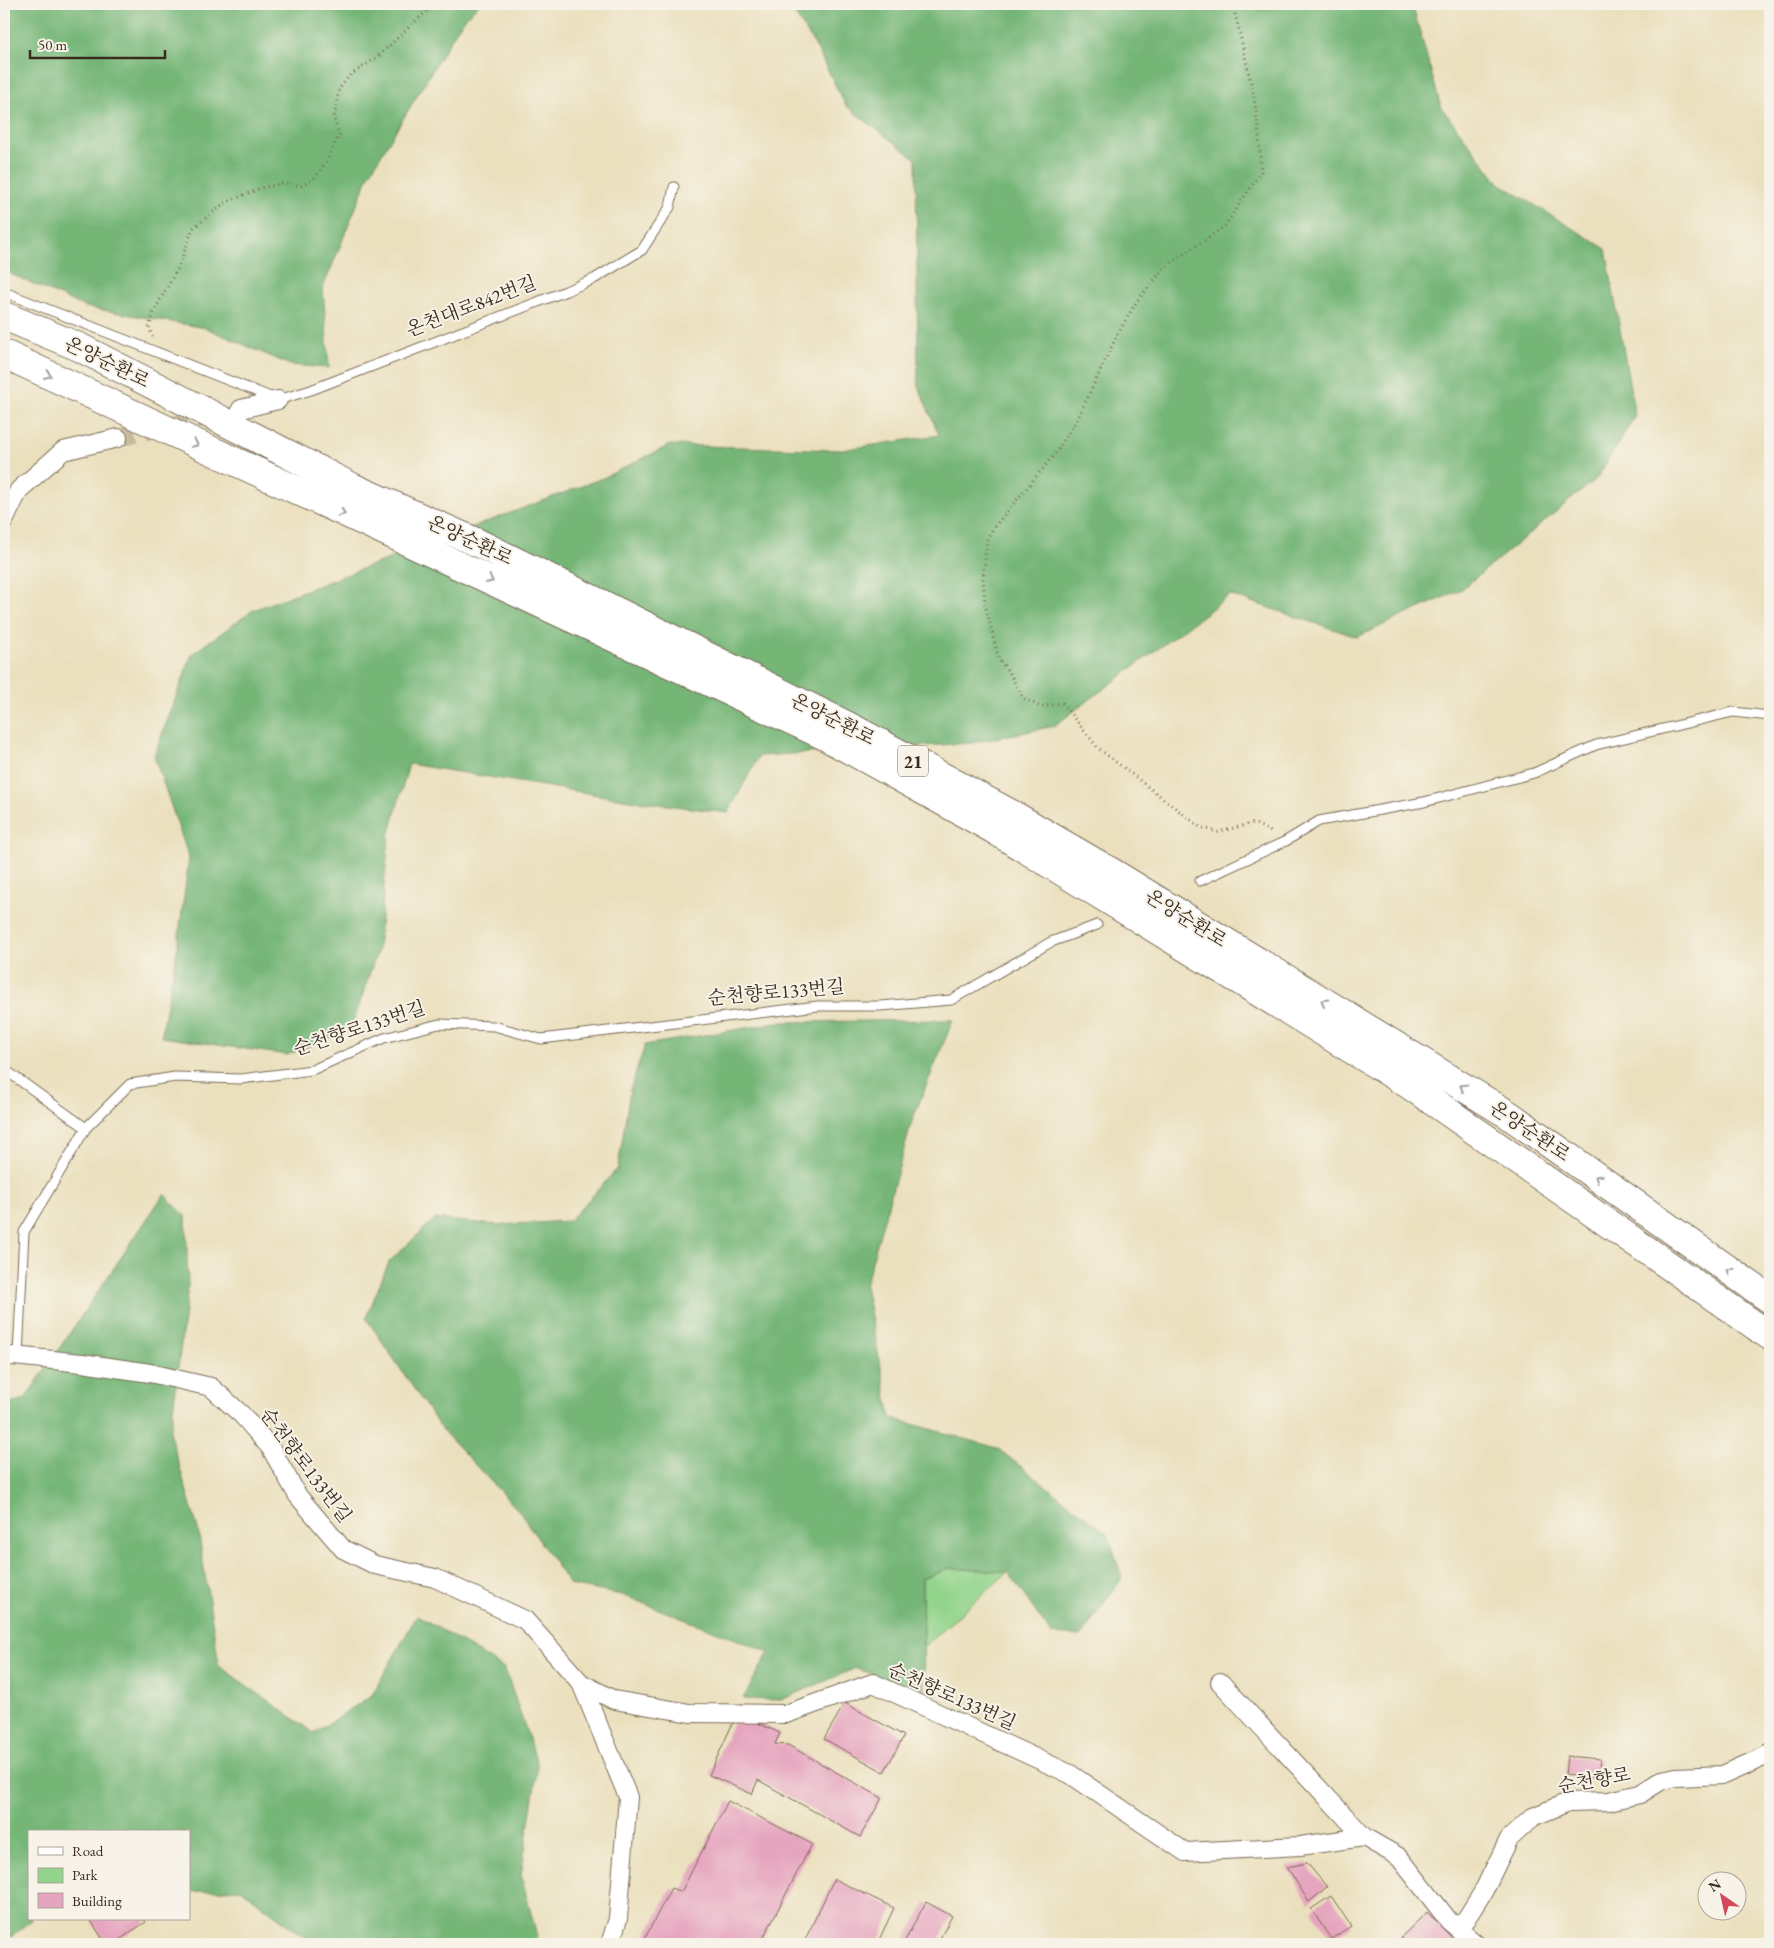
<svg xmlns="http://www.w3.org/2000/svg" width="1774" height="1948" font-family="'EB Garamond','Noto Serif KR',serif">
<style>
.green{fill:#92d48b;stroke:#667f54}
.forest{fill:#75b677;stroke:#58704a}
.building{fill:#e6a5bf}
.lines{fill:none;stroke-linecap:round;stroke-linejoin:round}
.minor-tunnel{stroke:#c8bc9e;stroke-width:18;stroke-dasharray:18 9;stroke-linecap:butt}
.service-casing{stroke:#796a56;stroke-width:11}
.minor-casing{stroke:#796a56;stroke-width:20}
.trunk-casing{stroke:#796a56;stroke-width:30}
.path{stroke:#796a56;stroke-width:3;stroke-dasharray:1 4;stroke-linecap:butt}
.service{stroke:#fff;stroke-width:9}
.minor{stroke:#fff;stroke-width:18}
.trunk{stroke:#fff;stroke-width:28}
.oneway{stroke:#a79f9a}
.labels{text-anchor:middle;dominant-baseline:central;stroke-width:4;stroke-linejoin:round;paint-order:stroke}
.shield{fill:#f7f3e8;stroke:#73665b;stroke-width:1}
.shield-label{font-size:18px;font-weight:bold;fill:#3b2a1e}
.street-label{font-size:19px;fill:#3b2a1e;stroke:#f7f3e8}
</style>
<rect width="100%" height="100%" fill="#f7f3e8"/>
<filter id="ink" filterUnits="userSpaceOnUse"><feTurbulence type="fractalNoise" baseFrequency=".02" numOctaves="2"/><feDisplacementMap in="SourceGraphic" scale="10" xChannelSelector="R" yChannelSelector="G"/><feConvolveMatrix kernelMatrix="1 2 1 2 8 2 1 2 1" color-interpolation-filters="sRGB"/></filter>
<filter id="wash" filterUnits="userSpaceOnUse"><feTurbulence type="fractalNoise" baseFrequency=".0096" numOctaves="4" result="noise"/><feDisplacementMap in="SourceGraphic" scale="20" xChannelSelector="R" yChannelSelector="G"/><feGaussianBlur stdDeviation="1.12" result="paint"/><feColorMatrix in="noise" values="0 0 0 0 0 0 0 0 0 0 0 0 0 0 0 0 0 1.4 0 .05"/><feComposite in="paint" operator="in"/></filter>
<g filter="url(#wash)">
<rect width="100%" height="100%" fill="#ebe0be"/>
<path class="green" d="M950 1568 1008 1572 923 1647 922 1579Z"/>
<path class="forest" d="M4 4H479L461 23 369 175 323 288 329 368 290 365 206 328 85 307 4 271Z
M788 4H1412L1441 107 1499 183 1606 249 1635 416 1597 478 1462 589 1357 637 1230 595 1054 726 972 743 759 756 728 813 623 799 409 764 389 836 378 949 351 1029 287 1055 161 1037 177 950 189 858 154 756 192 654 253 610 603 478 670 445 841 450 939 435 918 386 916 159 846 106 815 45Z
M953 1020 913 1118 865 1286 891 1418 997 1448 1108 1534 1122 1578 1081 1636 1051 1634 1008 1572 950 1568 922 1579 924 1694 856 1668 781 1700 743 1699 769 1652 622 1595 570 1585 518 1510 442 1430 366 1318 389 1262 435 1219 498 1225 569 1221 618 1168 630 1090 645 1045 782 1022Z
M164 1194 186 1217 188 1286 170 1435 198 1529 219 1666 314 1733 372 1695 417 1615 505 1669 538 1765 521 1875 539 1944H313L241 1889 189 1892V1832H29V1919H33L4 1943V1404L25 1399Z"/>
<g id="blocks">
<path class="building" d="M845 1703 904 1736 884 1772 824 1739Z
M737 1714 780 1733 775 1744 788 1745 882 1798 860 1837 758 1780 752 1794 709 1775Z
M1567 1756 1600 1759 1598 1778 1565 1774Z
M728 1801 812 1844 760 1944H642L671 1888 681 1892Z
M1307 1863 1327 1887 1309 1902 1287 1867Z
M834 1879 894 1908 877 1944H803Z
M1331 1896 1351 1926 1331 1939 1311 1909Z
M926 1902 952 1916 937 1944H903Z
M1427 1912 1458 1944H1398L1396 1942Z
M94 1919H144L146 1922 113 1944H106L91 1921Z"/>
</g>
</g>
<g filter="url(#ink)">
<use href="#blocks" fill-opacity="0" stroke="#796a56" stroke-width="1"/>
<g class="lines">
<path class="minor-tunnel" d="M118 438 215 415"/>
<g class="service-casing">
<path id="service" d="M4 292 278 400 311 390 566 291 594 279 642 250 670 207 674 187
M1200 881 1286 841 1319 821 1424 802 1534 773 1596 745 1733 712 1770 716
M4 1069 86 1128
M18 1356 24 1232 86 1128 130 1084 175 1077 241 1079 312 1070 384 1038 439 1024 494 1026 541 1039 818 1006H881L951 1000 1051 942 1097 925"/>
</g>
<g class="minor-casing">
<path id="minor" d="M241 409 278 400
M4 521 19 490 63 451 118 438
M4 1357 14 1356 82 1363 150 1373 211 1387 242 1415 270 1447 298 1496 343 1549 375 1565 435 1578 525 1620 581 1683 614 1700 690 1713 786 1714 873 1683 1070 1774 1185 1852 1300 1846 1364 1837 1399 1857 1449 1921 1476 1944
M1220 1682 1364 1837
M581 1683 628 1797 618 1919 610 1944
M1459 1930 1483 1892 1509 1839 1533 1817 1568 1802 1609 1801 1640 1794 1662 1780 1676 1777 1723 1775 1770 1754"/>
</g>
<g class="trunk-casing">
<path id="trunk" d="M4 316 79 347 354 488 478 543 608 607 854 729 1017 817 1113 873 1509 1115 1770 1299
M4 354 823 735 993 829 1408 1084 1770 1336"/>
</g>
<path class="path" d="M1233 4 1254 96 1259 136 1261 172 1224 227 1165 267 1137 301 1118 333 1078 418 1055 454 995 526 987 538 983 578 985 604 999 660 1009 672 1023 698 1040 707 1062 703 1098 748 1200 827 1218 832 1254 823 1273 833
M153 337 149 328 154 311 179 266 193 228 225 203 261 188 284 183 301 186 315 178 326 162 339 135 334 119 339 89 349 76 376 58 434 4"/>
<use href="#service" class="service"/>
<use href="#minor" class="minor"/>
<use href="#trunk" class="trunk"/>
</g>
<defs><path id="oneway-chevron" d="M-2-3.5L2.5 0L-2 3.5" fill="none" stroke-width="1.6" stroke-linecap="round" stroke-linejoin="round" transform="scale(1.25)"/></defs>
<g class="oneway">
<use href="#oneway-chevron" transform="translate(48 375) rotate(25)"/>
<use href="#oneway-chevron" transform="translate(195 444) rotate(25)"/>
<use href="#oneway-chevron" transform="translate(342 513) rotate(25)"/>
<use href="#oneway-chevron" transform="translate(490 580) rotate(24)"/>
<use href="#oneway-chevron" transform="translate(1324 1002) rotate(-149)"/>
<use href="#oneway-chevron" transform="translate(1463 1087) rotate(-149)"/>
<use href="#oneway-chevron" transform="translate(1598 1178) rotate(-145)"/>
<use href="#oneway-chevron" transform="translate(1730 1271) rotate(-145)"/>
</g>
</g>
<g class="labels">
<rect class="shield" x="898" y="745.5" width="30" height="31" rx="4"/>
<g class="shield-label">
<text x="913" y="761">21</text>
</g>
<g class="street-label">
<text transform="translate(471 306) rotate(-21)">온천대로842번길</text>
<text transform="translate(107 362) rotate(26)">온양순환로</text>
<text transform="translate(470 540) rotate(25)">온양순환로</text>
<text transform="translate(833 719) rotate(27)">온양순환로</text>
<text transform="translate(1186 918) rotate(32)">온양순환로</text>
<text transform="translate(776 992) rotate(-5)">순천향로133번길</text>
<text transform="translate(359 1028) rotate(-18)">순천향로133번길</text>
<text transform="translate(1530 1131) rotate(34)">온양순환로</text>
<text transform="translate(306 1465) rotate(53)">순천향로133번길</text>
<text transform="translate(952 1696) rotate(24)">순천향로133번길</text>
<text transform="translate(1594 1780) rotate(-10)">순천향로</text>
</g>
</g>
<rect width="1774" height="1948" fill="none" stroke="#f7f3e8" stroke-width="20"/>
<rect x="28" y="1830" width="162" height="90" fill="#f7f3e8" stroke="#aca397"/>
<rect x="38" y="1847" width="25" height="8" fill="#ffffff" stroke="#aca397"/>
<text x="72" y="1856" font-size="15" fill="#3b2a1e">Road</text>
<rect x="38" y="1868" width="25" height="15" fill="#92d48b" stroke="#aca397"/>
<text x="72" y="1880" font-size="15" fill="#3b2a1e">Park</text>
<rect x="38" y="1893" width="25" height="15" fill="#e6a5bf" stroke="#aca397"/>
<text x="72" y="1906" font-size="15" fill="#3b2a1e">Building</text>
<g transform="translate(1722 1896) rotate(326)"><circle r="24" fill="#f7f3e8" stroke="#aca397"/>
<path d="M0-4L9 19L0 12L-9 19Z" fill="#d1495b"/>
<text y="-8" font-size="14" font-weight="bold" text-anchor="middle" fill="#3b2a1e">N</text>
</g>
<path d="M30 50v8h135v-8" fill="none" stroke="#3b2a1e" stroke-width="2.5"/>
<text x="38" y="50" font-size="15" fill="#3b2a1e" stroke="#f7f3e8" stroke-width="4" paint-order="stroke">50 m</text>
</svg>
